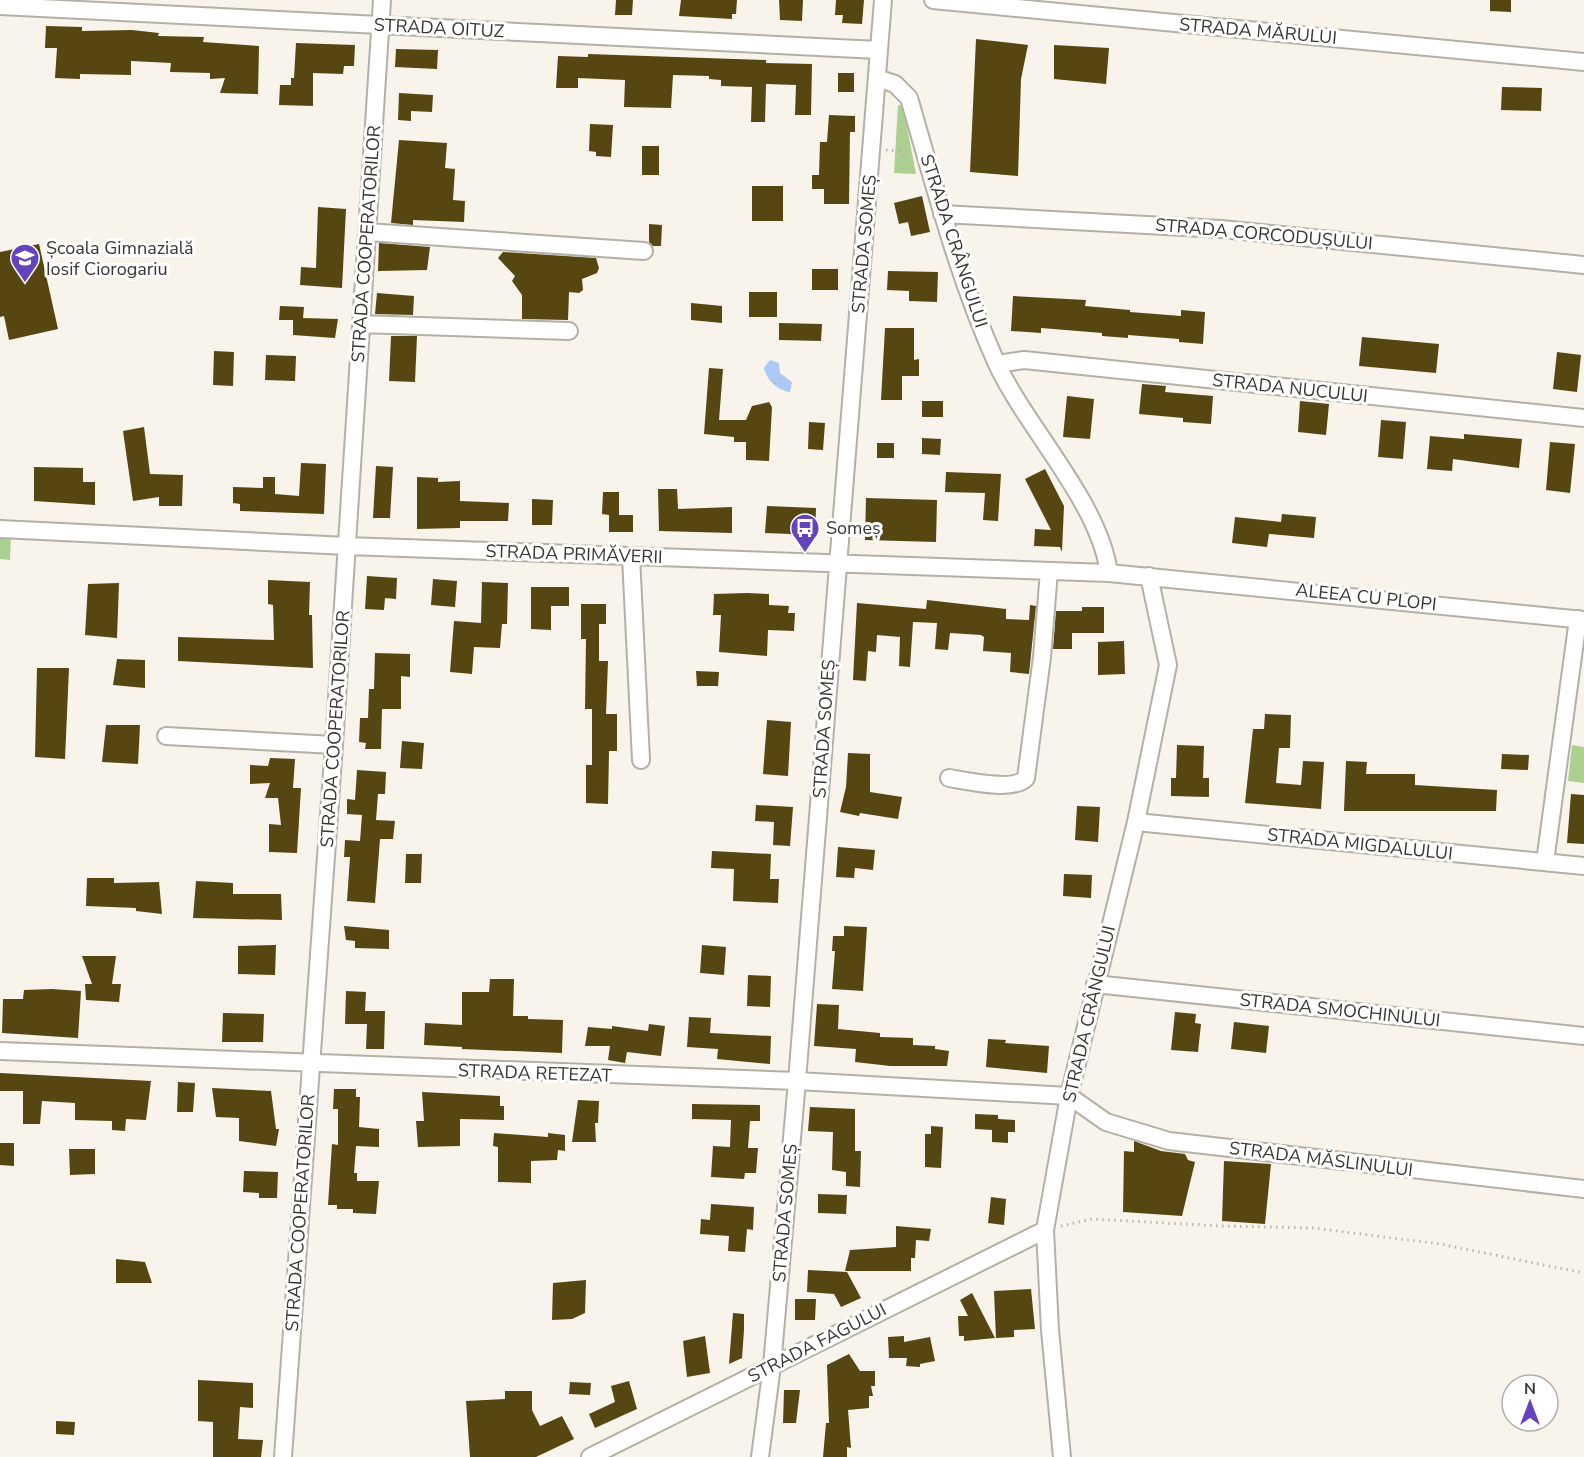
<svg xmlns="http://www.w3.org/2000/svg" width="1584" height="1457" font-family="'Nunito Sans',sans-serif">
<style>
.green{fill:#acd08f}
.water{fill:#acc9f7}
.building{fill:#564611}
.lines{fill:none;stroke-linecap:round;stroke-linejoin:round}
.minor-casing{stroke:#b3b0a7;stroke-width:20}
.path{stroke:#b9b6ae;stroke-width:3;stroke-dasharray:1.5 4.5;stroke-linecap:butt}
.minor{stroke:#fff;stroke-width:16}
.labels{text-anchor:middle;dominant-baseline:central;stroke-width:6;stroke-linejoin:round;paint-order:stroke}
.street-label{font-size:18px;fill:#373632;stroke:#fff}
.poi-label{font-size:18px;fill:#373632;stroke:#fff;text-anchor:start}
</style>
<rect width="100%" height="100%" fill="#f8f4eb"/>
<path class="green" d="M898 105 903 106 916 174 894 173Z
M0 534 11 535 10 560 0 559Z
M1572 745 1584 747V783L1568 781Z"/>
<path class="water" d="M770 360 779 363 780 373 792 382 790 392C778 391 766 379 764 368Z"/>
<path class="building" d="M616 0H633L632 15H615Z
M681 0H737L736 14H732V19L679 16Z
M779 0H803L802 21 780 20Z
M836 0H864L862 24 842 23 843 15H835Z
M1490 0H1511V12L1490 11Z
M46 26 82 27V31L132 30 159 33 158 36 204 37 203 42 259 46 258 94 220 93 225 78 210 79V73L170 72 171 63 131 61V75L80 74V79L55 78 57 48H45Z
M976 39 1028 45 1021 79 1018 176 970 172Z
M296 43 355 45 354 66H344L343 74 313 73V106L279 105 280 85H291V78H294Z
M1054 45 1109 48 1106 84 1054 79Z
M396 49 438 50 437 69 395 67Z
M588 54 766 60V63L812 64 811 115H795L796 85 766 84 765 122H751L752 87 721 86V80L709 79V76L673 75 671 108 624 107 625 80 578 78V88H556L558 56 588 57Z
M838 73H854V92H838Z
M1502 87 1542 88 1541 111 1501 110Z
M399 93 433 95 432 112 411 111V121L398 120Z
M829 115 855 116V132H850L849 204H824V189H812V175H819L820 142H827Z
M590 124 613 125 611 157 596 156V152L589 151Z
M399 140 447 143 445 168 455 169 453 200 465 201 464 222 413 220V225L391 223Z
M642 146H659V175H642Z
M752 186H783V221H752Z
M922 196 930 232 911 236 908 222 899 224 894 203Z
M318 207 346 209 342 288 300 285 301 267 316 268Z
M649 224 662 225 661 246H653L649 242Z
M379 243 430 247 427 270 378 271Z
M39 244 58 329 9 340 4 316 0 317V252Z
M503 252 596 258 599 268 597 273 582 279 583 290 579 293 569 292 568 320 522 319V295L512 281 515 276 498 258Z
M812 269H838V290H812Z
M888 271 938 272 937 302 909 301V291L887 290Z
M749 292H777V317H749Z
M377 293 414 296 413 315 375 314Z
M1013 296 1086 300 1085 306 1130 310V312L1181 316V310L1205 312 1203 344 1179 342V339L1128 335V338L1102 336V333L1041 328V333L1011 331Z
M691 303 722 306V323L691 320Z
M280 306 304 307 303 318 338 319 335 338 293 335V320H279Z
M779 323 822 324 821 341 779 340Z
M885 328H914V360L919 359V376H902V400H881Z
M391 336H417L415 382 389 381Z
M1362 337 1439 344 1436 373 1359 366Z
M214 351 234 352 233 386 213 385Z
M1557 352 1581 355 1577 392 1553 389Z
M266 355 296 356 295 381 265 380Z
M709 368 723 369 719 420H746L752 406 769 402 772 407 769 461 746 460V442H734V437L704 434Z
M1142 384 1166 386 1165 392 1213 396 1211 424 1183 422V418L1139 414Z
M1067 396 1094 399 1090 439 1063 437Z
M922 401H943V417H922Z
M1300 401 1329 404 1326 435 1298 432Z
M1381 420 1406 422 1403 459 1378 457Z
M809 422 825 423 823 450 808 449Z
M144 427 150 474 183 475 182 506H159V497L133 501 123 431Z
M1464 434 1522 439 1519 468 1453 459 1452 471 1427 469 1430 436 1464 439Z
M922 438 941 439 940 455 922 454Z
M1550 442 1575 444 1570 493 1546 490Z
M877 443H894V458H877Z
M301 463 326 464 324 514 240 511V504L233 503V487L263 488V477H275V494L299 496Z
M376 466 393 467 390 518H373Z
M34 467 83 468V482H95V505L34 501Z
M1045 469 1064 506 1062 552 1060 547 1034 546 1035 529 1051 530 1025 479Z
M946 472 1001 474 998 521 983 520 985 493 945 492Z
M417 477 438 478V482L460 481V501L509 503 508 521H460V528L417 529Z
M658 489H677L678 509 732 507V533L659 531Z
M603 492H619V515H633V532H609V515L602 514Z
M866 498 937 500 936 542 865 540Z
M532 499 553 500 552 525H532Z
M767 506 816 508 815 535 765 533Z
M1282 514 1316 517 1314 538 1269 534 1267 547 1232 543 1235 517 1281 522Z
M367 576 397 578 396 599 385 598 384 610 365 609Z
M433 579 457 581 455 607 431 605Z
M268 580 310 582 309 615H312L313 668 178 661V637L274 640 273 605 268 604Z
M482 582 508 583 507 624H502L500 648 474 647 472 674 450 672 454 621 481 623Z
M119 583 117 638 85 635 88 584Z
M531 587H569V606H551V630L531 629Z
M747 593 769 594V605L789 606 788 613H795L794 631 768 630 767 656 719 652 721 615H713L714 594Z
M927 600 1006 609V619L1029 620 1030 605 1036 606 1029 674 1010 672 1011 653 983 651 984 637 981 635 950 633 948 650 935 649 937 623 913 622 910 667 899 666 900 637 877 635 876 652 868 651 866 681 853 680 857 603 926 609Z
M581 604H606V624H599V661H608L606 714H617V751H609L608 804 586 803V765H592V709H585L586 639H581Z
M1082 607H1104V633H1072V649H1053L1056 611H1082Z
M1124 641 1125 674 1098 675V642Z
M375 653 410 654V677L401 676V709H382L381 749H365L366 743 359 742 360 718H368L369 689H374Z
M117 659 145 660V688L113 685Z
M37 668H69L65 759 35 757Z
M696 671 719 672 718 686H697Z
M1265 714 1291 715 1290 748H1279L1276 783 1301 785 1303 761 1324 762 1321 809 1245 803 1253 729H1264Z
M767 720 791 722 788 776 763 774Z
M106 725H140L138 764 102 762Z
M402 741 424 743 422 769 400 768Z
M1177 745 1204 746 1203 778H1209V797L1171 796V778H1176Z
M848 753 870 754V792L902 797 898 819 860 813 859 816 840 812 846 787Z
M1502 754 1529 755 1528 770 1501 769Z
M270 758 295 759 293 788H301L297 853 269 852V824L281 825 278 798H265L270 783 250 784V765L268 766Z
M1346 761 1367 762 1366 774H1415V785L1497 790 1496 811H1344Z
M357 770 386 772 385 794H378L376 820 395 821 393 839H380L375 903 347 901 350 857H344L345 840 360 841 362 815 347 814V799L355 800Z
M1571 794 1584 795V844L1567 843Z
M756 805 793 807 790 846 773 845 774 822 755 821Z
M1077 806 1100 807 1098 842 1075 840Z
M838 847 875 850 873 870 855 868 854 878 836 877Z
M712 851 771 854 770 879H779L778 903 733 901 734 869 711 868Z
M406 854H422L421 883H405Z
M1064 874 1092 875 1091 898 1063 896Z
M87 878H114V883L159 882 162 914 136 911V908L86 906Z
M196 881 233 883V894H281L282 920 193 918Z
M344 926 389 930V949L355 948V941L346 940Z
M844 926 867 927 863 991 832 989 835 951H832L833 936H844Z
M276 945 275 975 238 974V946Z
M702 945 726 947 724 975 700 973Z
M82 956H116L112 984H121L119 1002 86 1000 85 984H92Z
M748 975 771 976 770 1007 747 1006Z
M490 979H514L513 1016H528V1019L563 1020 562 1053 462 1049V1047L424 1045 425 1023 462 1025V992H489Z
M52 989 81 991 78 1038 2 1033 3 999H23L24 990Z
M346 991 366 992 365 1011H385L384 1049H366L367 1024H345Z
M817 1004 839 1005 838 1029 880 1033V1037L913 1038V1045L935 1046V1049L949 1051 947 1066H890L855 1062 856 1049 814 1046Z
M1175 1012 1196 1014 1195 1023 1201 1024 1198 1052 1171 1050Z
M223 1013 264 1014 263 1042H222Z
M689 1017 711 1018 710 1033 771 1036 770 1064 717 1059 718 1049 687 1047Z
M1234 1022 1269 1026 1266 1053 1231 1049Z
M649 1024 665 1026 661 1056 627 1052 625 1063 608 1060 610 1046H585L588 1027 612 1029V1026L648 1031Z
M988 1039 1006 1040 1005 1043 1049 1046 1047 1073 986 1067Z
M0 1073 151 1081 146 1120 126 1119 125 1131 112 1130V1121L75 1120V1103L42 1101 40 1124H23V1091H0Z
M178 1082 195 1083 193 1112H177Z
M212 1088 271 1091 276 1129H279L276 1146 239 1141V1118L216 1117Z
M334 1089H356V1097H360L359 1127 379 1129V1147L356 1146 354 1173H357V1181H379L376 1214 353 1213V1209H337V1205H328L332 1144 338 1145V1109H333Z
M422 1092 500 1096V1106H504V1120L460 1119V1146L418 1147 416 1121H424Z
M578 1100 599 1101 598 1123H595L596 1142H572Z
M692 1104 760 1105V1121H750L748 1148H758L756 1173H745L744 1179 711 1177 713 1146 730 1147 731 1120 692 1119Z
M810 1107 855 1109V1151H861L860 1187 846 1186V1172L832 1170 833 1132 808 1131Z
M975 1114 998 1115V1119L1015 1120V1132H1008V1143L992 1142V1130L975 1129Z
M931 1126 943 1127 941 1168 925 1167V1134H931Z
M494 1133 548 1137V1133L565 1135V1151L558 1150 557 1160 531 1161V1183L498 1182V1147L493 1146Z
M1134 1141 1161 1151 1185 1154 1188 1160 1195 1162 1182 1216 1123 1212 1124 1151 1134 1152Z
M0 1143H14V1166L0 1165Z
M69 1149H95V1174L70 1175Z
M1224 1161 1271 1164 1265 1224 1222 1221Z
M244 1171 278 1172 277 1198H259V1193L243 1192Z
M818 1194 847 1195 846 1214 818 1213Z
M991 1197 1006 1199 1004 1225 988 1223Z
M711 1204 754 1207 753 1230 747 1229 745 1252 728 1251 729 1236 700 1234 701 1219 710 1220Z
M896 1226 931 1229 929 1241 916 1240 915 1258H911V1271H845L850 1250 896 1247Z
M116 1259 145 1262 152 1283H116Z
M808 1270 847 1272 861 1298 841 1307 834 1294 807 1292Z
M586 1280 585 1313 572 1319 552 1320 553 1283Z
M1031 1289 1035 1329 1014 1330V1337L996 1338 994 1291Z
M972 1293 995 1338 964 1341V1336H959L958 1316H968L960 1300Z
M795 1299H816L815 1320H795Z
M733 1313 744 1314V1330L742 1358 729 1364Z
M705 1336 710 1373 687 1377 683 1341Z
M904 1336V1342L930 1337 935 1361 920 1364V1367L906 1366 907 1358H889L888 1337Z
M849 1354 860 1371H875V1386H871L873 1396H869V1408L848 1410 851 1448 847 1447V1457H823L826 1423H829L827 1365Z
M198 1380 253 1383V1408L240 1407 238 1439 263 1440 261 1457H213V1422L198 1421Z
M629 1381 637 1409 595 1428 589 1414 615 1402 611 1386Z
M570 1382 591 1383 590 1395 569 1394Z
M784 1390H800L796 1423H783Z
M505 1391H532V1410L540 1426 562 1416 574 1439 536 1457H470L466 1401 505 1399Z
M56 1421 75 1422 74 1435 56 1434Z"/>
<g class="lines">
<g class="minor-casing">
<path id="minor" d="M933 0 1584 62
M0 6 878 50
M877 78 895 84 909 98C935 187 958 277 996 362 1026 428 1099 501 1109 573
M942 214 1221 229 1584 265
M367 232 644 251
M361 324 569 331
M997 364 1024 360 1584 418
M0 529 347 546 1109 573 1584 620
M631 556 641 760
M166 736 334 745
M949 778C967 781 1014 792 1026 778L1042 657 1049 571
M1136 822 1584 866
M1545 862 1578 619
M1095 984 1584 1036
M0 1051 797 1081 1069 1096
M1069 1096 1106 1122 1169 1141 1584 1189
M283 1457 334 745 382 0
M590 1457 1045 1230
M760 1457 772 1366 797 1081 883 0
M1062 1457 1050 1330 1045 1230 1069 1096 1136 822 1168 665 1149 576"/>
</g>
<path class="path" d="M886 150 899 151 904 156 908 150 903 147 899 151
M904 156V169
M774 383 783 375
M1061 1226 1092 1219 1221 1226 1313 1228 1440 1244 1584 1273"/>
<use href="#minor" class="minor"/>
</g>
<defs>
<g id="school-pin" transform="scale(1.5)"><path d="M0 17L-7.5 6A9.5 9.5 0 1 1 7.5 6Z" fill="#6443bc" stroke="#fff"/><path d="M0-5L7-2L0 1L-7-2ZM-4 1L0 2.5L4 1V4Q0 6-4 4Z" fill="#fff"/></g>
<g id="bus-pin" transform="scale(1.5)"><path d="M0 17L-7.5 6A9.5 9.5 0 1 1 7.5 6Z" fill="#6443bc" stroke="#fff"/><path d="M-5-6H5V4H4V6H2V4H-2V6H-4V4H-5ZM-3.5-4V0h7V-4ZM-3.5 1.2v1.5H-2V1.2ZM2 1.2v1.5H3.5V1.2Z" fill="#fff"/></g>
</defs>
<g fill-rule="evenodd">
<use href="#school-pin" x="25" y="258"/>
<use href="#bus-pin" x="805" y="528"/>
</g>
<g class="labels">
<g class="street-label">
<text transform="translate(439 28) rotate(3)">STRADA OITUZ</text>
<text transform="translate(1258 31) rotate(5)">STRADA MĂRULUI</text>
<text transform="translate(1264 234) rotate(5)">STRADA CORCODUȘULUI</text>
<text transform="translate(954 241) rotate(72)">STRADA CRÂNGULUI</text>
<text transform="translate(366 244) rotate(-86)">STRADA COOPERATORILOR</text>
<text transform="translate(864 244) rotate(-85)">STRADA SOMEȘ</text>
<text transform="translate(1290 388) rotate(6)">STRADA NUCULUI</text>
<text transform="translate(574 554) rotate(2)">STRADA PRIMĂVERII</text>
<text transform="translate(1366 597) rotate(6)">ALEEA CU PLOPI</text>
<text transform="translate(335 729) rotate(-86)">STRADA COOPERATORILOR</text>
<text transform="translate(824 729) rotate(-86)">STRADA SOMEȘ</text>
<text transform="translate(1360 844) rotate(6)">STRADA MIGDALULUI</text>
<text transform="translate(1340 1010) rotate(6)">STRADA SMOCHINULUI</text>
<text transform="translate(1089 1014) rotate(-77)">STRADA CRÂNGULUI</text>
<text transform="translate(535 1073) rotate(2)">STRADA RETEZAT</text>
<text transform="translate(1321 1159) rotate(7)">STRADA MĂSLINULUI</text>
<text transform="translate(300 1213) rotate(-86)">STRADA COOPERATORILOR</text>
<text transform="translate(785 1213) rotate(-85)">STRADA SOMEȘ</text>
<text transform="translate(817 1343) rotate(-27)">STRADA FAGULUI</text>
</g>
<g class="poi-label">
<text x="46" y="248">Școala Gimnazială<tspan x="46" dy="21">Iosif Ciorogariu</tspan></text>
<text x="826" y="528">Someș</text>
</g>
</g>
<g transform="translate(1530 1403)"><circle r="28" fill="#ffffff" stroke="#afafad" stroke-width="1.5"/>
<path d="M0-4.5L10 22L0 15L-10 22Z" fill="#6443bc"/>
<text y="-9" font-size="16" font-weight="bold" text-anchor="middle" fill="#373632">N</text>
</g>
</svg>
